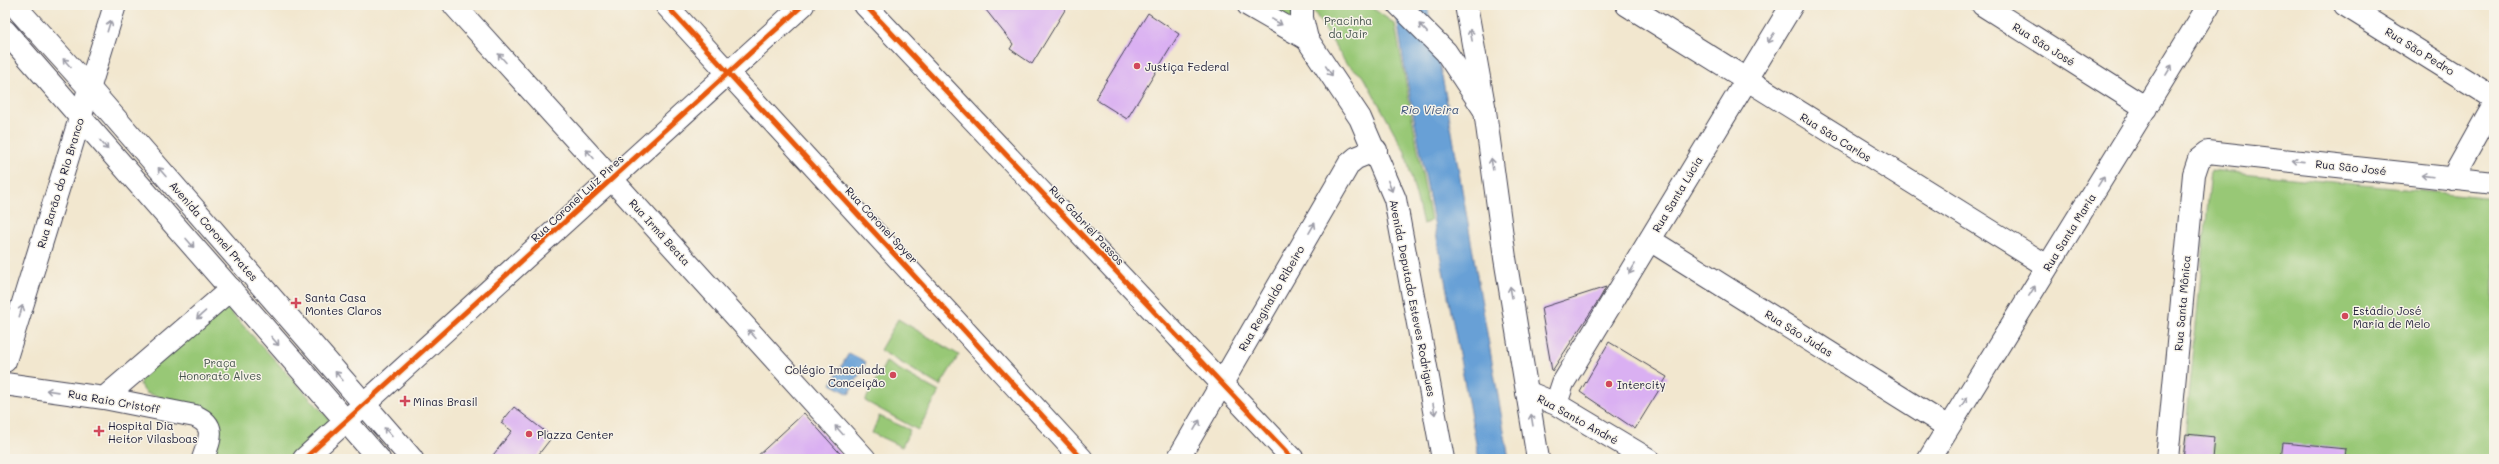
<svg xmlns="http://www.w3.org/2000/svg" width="2499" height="464" font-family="Mali,sans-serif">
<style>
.green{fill:#98c876;stroke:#5d7558}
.water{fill:#68a0d6;stroke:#456188}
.building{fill:#dab0f2}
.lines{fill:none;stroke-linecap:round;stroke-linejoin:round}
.minor-casing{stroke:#414051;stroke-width:24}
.major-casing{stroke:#414051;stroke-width:24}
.minor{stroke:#fff;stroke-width:22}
.major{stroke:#fff;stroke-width:22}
.cycleway-casing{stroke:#f7f3e8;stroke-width:8}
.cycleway{stroke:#e8590c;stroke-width:5}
.oneway{stroke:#9c9ca7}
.poi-dot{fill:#d1495b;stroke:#f7f3e8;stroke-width:1.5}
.labels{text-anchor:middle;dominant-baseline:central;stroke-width:3;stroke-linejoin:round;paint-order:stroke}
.park-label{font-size:11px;fill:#45544d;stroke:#f7f3e8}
.street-label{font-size:11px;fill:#22223b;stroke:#f7f3e8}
.poi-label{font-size:11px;fill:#22223b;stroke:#f7f3e8;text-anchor:start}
.water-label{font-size:12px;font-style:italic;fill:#3e5479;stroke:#f7f3e8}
</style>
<rect width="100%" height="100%" fill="#f7f3e8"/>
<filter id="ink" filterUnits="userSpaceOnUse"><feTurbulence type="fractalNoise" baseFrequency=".025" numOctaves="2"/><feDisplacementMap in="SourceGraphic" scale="8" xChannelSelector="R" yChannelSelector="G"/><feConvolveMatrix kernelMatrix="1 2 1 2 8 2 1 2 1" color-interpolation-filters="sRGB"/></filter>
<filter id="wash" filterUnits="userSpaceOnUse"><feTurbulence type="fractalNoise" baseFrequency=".012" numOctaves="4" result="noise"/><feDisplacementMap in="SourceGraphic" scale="16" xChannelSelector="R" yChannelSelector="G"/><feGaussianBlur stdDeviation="0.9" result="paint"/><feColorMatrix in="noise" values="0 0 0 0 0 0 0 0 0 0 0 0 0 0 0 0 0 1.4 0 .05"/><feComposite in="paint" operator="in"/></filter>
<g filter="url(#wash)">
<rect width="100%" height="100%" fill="#f2e7cf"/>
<path class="green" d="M1269 5H1295L1298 25Z
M1310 5H1368L1395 24 1431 221 1423 224 1405 152 1364 77 1345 62Z
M2211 170 2494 198V459H2183Z
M225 306 332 422 291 459H214L208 412 146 393 140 385 142 375Z
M898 319 959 355 940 386 880 350Z
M886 362 939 392 918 430 865 401Z
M879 416 910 430 902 447 872 433Z"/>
<path class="water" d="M1395 5H1427L1444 86 1509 459H1479L1405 70Z
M849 353 866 362 849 394 831 384Z"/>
<g id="blocks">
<path class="building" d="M982 5H1068L1032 64 1010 49 1013 44Z
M1148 13 1179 34 1127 119 1095 99Z
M1606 287 1600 298 1552 371 1541 308Z
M1609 342 1667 377 1635 429 1580 392Z
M514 407 552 437 535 459H490L512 431 501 423Z
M804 413 845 459H754Z
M2186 434 2215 437 2213 459H2183Z
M2283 443 2346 449 2345 459H2281Z"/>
</g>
</g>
<g filter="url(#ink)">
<use href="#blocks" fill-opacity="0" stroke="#414051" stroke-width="1"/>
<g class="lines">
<g class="minor-casing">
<path id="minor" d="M454 5 865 459
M666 5 1082 459
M865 5 1293 459
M1248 5 1307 39
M1399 5 1446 52 1485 111
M1627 5 2047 266
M1983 5 2146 108
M2345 5 2494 98
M2452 179 2494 104
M1650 240 1948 427
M5 361 115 5
M5 384 104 398 195 416C218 426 209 440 203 459
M1527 392 1556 404 1648 459
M104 398 231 289
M1556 404 1563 383 1792 5
M304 459 803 5
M1178 459 1349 164 1356 158 1376 150
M1929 459 2209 5
M2167 459 2194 174 2199 159 2208 152 2494 183"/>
</g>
<g class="major-casing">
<path id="major" d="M14 5 90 89 412 459
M1302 5V18L1307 39 1360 118 1395 199 1443 459
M1466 5 1485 111 1505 258 1538 459
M5 31 379 459"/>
</g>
<use href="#minor" class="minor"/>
<use href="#major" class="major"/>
<g class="cycleway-casing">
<path id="cycleway" d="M666 5 1082 459
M865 5 1293 459
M304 459 803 5"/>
</g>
<use href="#cycleway" class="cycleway"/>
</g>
<defs><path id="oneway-shaft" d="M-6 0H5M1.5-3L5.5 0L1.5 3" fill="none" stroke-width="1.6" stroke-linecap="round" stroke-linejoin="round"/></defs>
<g class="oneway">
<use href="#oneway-shaft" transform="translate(1277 22) rotate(30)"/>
<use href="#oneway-shaft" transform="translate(109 26) rotate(-73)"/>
<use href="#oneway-shaft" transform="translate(1423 28) rotate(-133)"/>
<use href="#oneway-shaft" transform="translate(1471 35) rotate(-101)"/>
<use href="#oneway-shaft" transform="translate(1771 38) rotate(122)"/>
<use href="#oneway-shaft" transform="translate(502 58) rotate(-132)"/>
<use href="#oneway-shaft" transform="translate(67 63) rotate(-132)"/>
<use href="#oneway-shaft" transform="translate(2169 70) rotate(-59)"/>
<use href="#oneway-shaft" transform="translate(1329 71) rotate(56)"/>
<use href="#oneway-shaft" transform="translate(104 145) rotate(49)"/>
<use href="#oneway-shaft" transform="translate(590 154) rotate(-132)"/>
<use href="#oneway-shaft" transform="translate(2298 161) rotate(-174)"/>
<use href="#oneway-shaft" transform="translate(1492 164) rotate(-98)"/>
<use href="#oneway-shaft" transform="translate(162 172) rotate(-131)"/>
<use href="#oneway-shaft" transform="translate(2427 176) rotate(-173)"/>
<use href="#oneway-shaft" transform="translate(2101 181) rotate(-58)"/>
<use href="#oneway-shaft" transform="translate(1390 186) rotate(68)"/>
<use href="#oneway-shaft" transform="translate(1312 228) rotate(-60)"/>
<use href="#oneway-shaft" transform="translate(190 243) rotate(49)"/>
<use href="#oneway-shaft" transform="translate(1632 269) rotate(122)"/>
<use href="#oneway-shaft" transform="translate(2032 291) rotate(-58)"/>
<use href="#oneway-shaft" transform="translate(1511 292) rotate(-100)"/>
<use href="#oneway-shaft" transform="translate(21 311) rotate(-73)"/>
<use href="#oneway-shaft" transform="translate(201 315) rotate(139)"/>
<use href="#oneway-shaft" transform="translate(752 334) rotate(-132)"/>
<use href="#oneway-shaft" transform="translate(275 341) rotate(49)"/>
<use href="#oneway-shaft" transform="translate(339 376) rotate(-131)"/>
<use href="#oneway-shaft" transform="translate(52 391) rotate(-172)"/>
<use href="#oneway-shaft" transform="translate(1964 402) rotate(-58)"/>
<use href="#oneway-shaft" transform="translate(1434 409) rotate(80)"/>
<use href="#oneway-shaft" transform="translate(1532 420) rotate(-99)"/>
<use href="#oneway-shaft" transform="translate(1197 425) rotate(-60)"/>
<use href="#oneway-shaft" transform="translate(839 430) rotate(-132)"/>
<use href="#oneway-shaft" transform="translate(388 432) rotate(-132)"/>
</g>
</g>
<g class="poi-dot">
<circle cx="1137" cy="66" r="4"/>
<path d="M294 297h4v4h4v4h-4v4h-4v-4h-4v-4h4z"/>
<circle cx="2345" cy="316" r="4"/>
<circle cx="893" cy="375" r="4"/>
<circle cx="1609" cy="384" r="4"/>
<path d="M403 395h4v4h4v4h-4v4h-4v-4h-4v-4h4z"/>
<path d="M97 425h4v4h4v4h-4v4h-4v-4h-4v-4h4z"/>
<circle cx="529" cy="434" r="4"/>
</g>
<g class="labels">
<g class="park-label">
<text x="1348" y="20">Pracinha<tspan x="1348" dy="13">da Jair</tspan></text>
<text x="220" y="362">Praça<tspan x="220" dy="13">Honorato Alves</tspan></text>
</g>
<g class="street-label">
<text transform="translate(2044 44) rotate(32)">Rua São José</text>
<text transform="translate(2420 51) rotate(32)">Rua São Pedro</text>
<text transform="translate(1836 137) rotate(32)">Rua São Carlos</text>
<text transform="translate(2351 167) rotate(6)">Rua São José</text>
<text transform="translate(60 183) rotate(-73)">Rua Barão do Rio Branco</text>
<text transform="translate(1677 194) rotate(-59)">Rua Santa Lúcia</text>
<text transform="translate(577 198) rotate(-43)">Rua Coronel Luiz Pires</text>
<text transform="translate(882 225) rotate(47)">Rua Coronel Spyer</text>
<text transform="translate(1087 225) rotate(47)">Rua Gabriel Passos</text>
<text transform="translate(214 231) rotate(49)">Avenida Coronel Prates</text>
<text transform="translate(660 232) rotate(48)">Rua Irmã Beata</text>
<text transform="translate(2069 232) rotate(-58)">Rua Santa Maria</text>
<text transform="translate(1271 298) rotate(-60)">Rua Reginaldo Ribeiro</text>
<text transform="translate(1413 298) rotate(79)">Avenida Deputado Esteves Rodrigues</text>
<text transform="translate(2182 303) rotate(-85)">Rua Santa Mônica</text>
<text transform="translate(1799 333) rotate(32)">Rua São Judas</text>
<text transform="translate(114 401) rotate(10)">Rua Raio Cristoff</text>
<text transform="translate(1578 419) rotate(29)">Rua Santo André</text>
</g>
<g class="poi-label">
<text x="1145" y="66">Justiça Federal</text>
<text x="305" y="297">Santa Casa<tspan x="305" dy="13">Montes Claros</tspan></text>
<text x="2353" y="310">Estádio José<tspan x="2353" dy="13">Maria de Melo</tspan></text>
<text x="885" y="369" text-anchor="end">Colégio Imaculada<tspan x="885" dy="13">Conceição</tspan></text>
<text x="1617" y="384">Intercity</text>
<text x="413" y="401">Minas Brasil</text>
<text x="108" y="425">Hospital Dia<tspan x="108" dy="13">Heitor Vilasboas</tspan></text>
<text x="537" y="434">Plazza Center</text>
</g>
<g class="water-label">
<text x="1430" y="109">Rio Vieira</text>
</g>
</g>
<rect width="2499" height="464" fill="none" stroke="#f7f3e8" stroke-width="20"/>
</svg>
